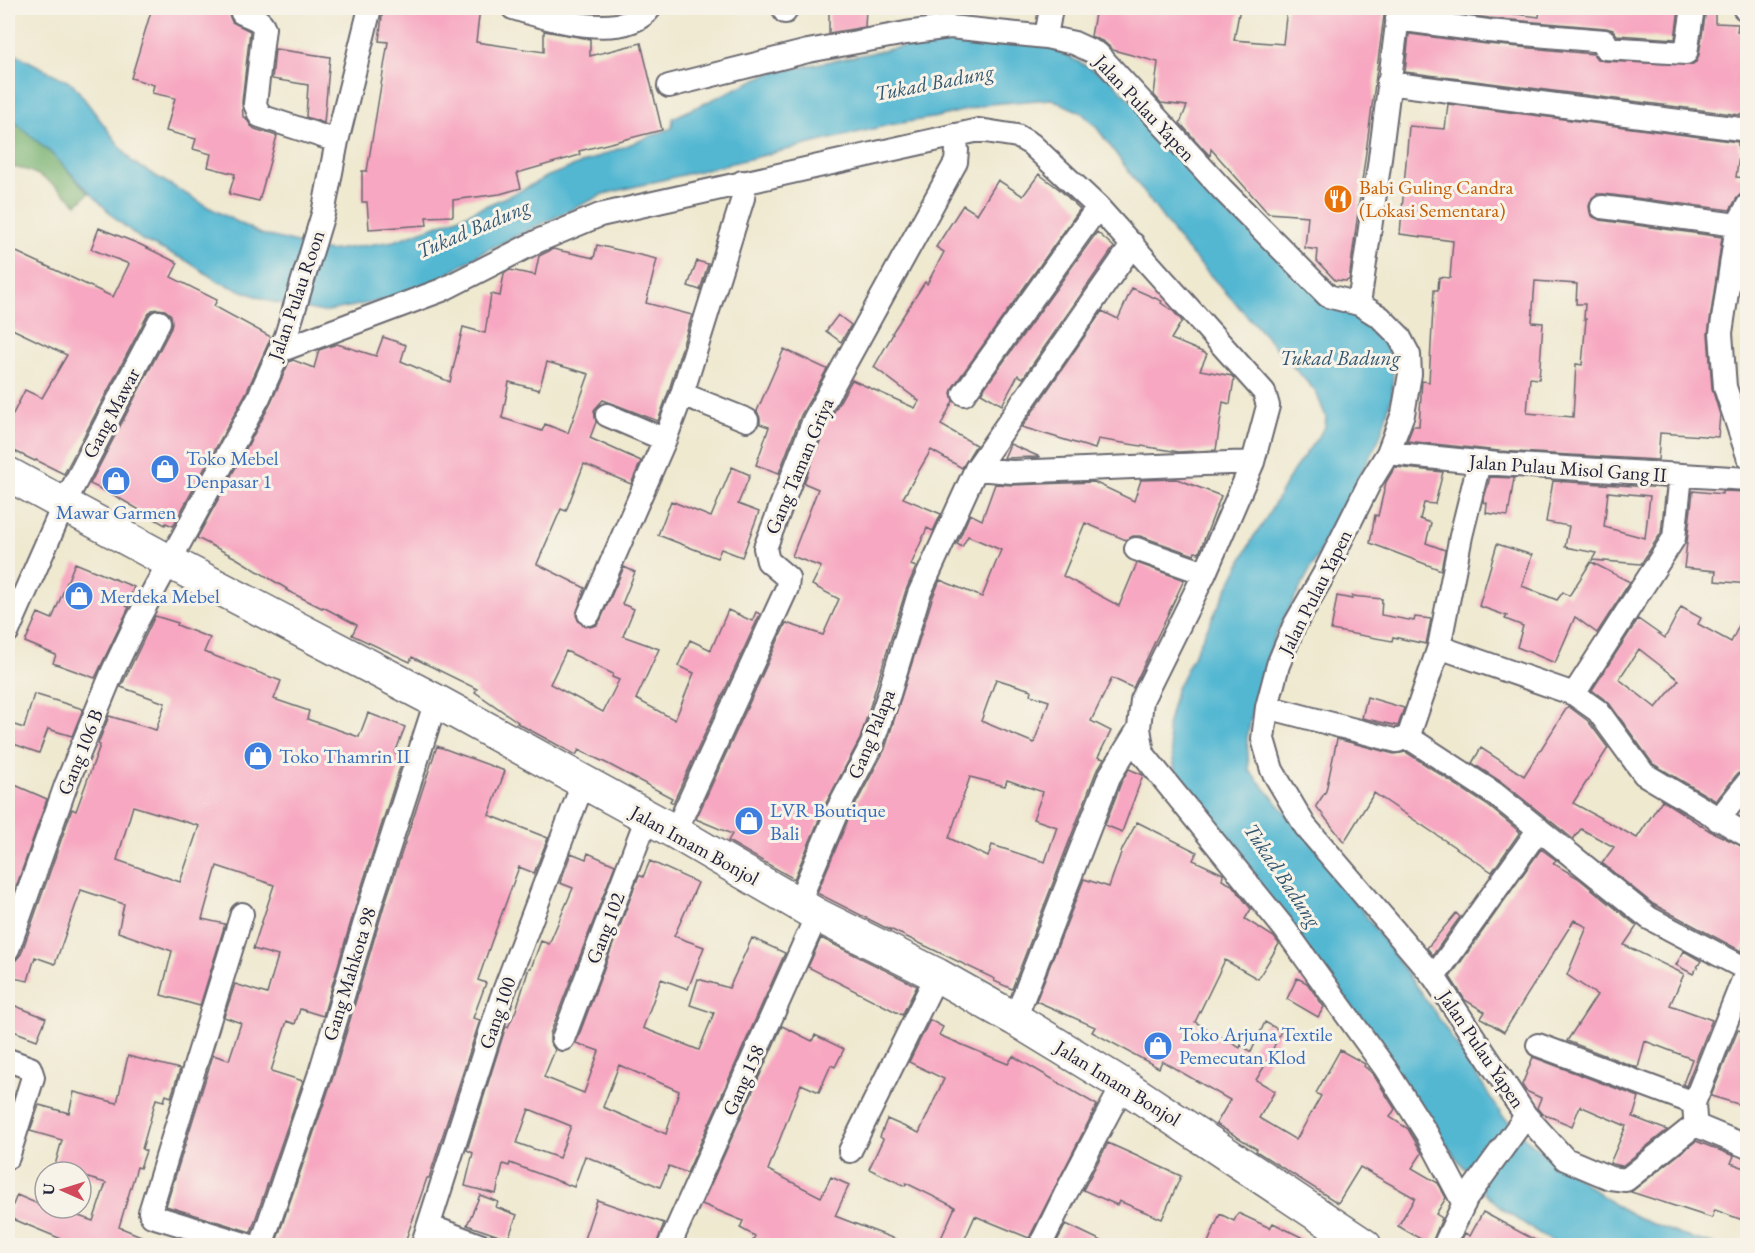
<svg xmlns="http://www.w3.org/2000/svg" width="1755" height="1253" font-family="'EB Garamond',serif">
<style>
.forest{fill:#79b272;stroke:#4e6a56;stroke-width:1.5}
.water{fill:#53b7d2;stroke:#3a6c86;stroke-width:1.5}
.building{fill:#f7a7c1;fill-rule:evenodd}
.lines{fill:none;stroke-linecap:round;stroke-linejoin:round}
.street-casing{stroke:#6a686f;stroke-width:26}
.highway-casing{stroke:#6a686f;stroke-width:36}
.street{stroke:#fff;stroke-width:22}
.highway{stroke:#fff;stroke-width:33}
.labels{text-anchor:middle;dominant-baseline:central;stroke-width:6;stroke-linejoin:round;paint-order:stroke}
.street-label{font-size:20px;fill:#22223b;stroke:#f7f3e8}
.food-label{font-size:20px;fill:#c56008;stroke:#f7f3e8;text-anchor:start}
.shop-label{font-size:20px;fill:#366cbe;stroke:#f7f3e8;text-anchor:start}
.water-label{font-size:21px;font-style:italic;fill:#335670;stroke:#f7f3e8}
</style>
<rect width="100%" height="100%" fill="#f7f3e8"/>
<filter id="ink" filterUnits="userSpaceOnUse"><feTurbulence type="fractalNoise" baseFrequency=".0167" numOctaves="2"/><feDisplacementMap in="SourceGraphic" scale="12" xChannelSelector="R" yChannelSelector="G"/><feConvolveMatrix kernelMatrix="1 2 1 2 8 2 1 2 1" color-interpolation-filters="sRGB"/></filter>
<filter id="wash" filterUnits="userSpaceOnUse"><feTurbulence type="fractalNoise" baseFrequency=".008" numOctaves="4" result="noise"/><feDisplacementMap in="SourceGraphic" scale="24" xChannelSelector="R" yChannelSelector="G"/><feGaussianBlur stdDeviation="1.35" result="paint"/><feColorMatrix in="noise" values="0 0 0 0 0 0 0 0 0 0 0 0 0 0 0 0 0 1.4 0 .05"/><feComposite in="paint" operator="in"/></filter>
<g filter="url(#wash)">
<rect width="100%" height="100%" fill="#efe9d0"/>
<path class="forest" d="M8 116 51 153 89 193 77 204C58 187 35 167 8 167Z"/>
<path class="water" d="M955 36 1041 42 1109 78 1316 293 1367 324 1388 348 1393 370 1392 396 1380 437 1275 636 1256 694 1247 738 1249 770 1323 856 1436 1014 1502 1115 1525 1138 1553 1160 1615 1205 1645 1221 1681 1235 1715 1245H1557L1505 1211 1485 1193 1457 1159 1176 776 1167 727 1176 690 1254 536 1261 527 1293 471 1325 427 1326 417 1316 392 1181 243 1097 128 1082 113 1052 99 990 104 938 117 889 125 604 194 483 252 433 283 391 299 323 312 269 301 219 282 187 261 142 240 117 220 51 153 8 116V49L19 56 73 84 132 162 208 207 261 234 329 251 394 241 458 218 524 189 546 177 672 128 673 118 767 74Z"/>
<g id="blocks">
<path class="building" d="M152 8H230L229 15 232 22 250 31 242 102 243 117 246 118 251 126 255 129 277 136 259 201 229 194 235 174 208 167 211 154 193 149 196 139 166 131 175 98 152 93 154 85 131 78Z
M383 8H480L476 42 544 52V31L590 39V56L641 43 662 130 579 151 580 155 517 173 521 188 500 194 453 200V216L426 217 427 225 369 229 367 202H362V171H367L388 42 379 41Z
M829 8H866L865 27 829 33Z
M1096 8H1240L1234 40 1283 44 1287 8H1385L1349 280 1346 281 1335 280 1317 261 1318 250 1305 248 1308 216 1268 213 1211 149 1210 156 1180 123 1187 106 1161 103 1154 95 1158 62 1113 50 1104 42 1091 36Z
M1413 8H1469L1539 17 1540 8H1679L1675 39 1617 35 1613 30 1606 28 1489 18Z
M1706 10H1715V23L1738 24 1737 32 1748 33V114H1740V115L1405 72 1409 34 1487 44 1593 54 1597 59 1604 61 1691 65 1696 62 1699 55Z
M275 49 330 57 324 123 306 117 308 85 272 79Z
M1448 104 1738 142V149H1740L1736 177 1748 178V192L1742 193 1737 198 1730 210 1604 194H1597L1592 198 1589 206 1590 213 1593 217 1600 220 1722 237 1708 334 1712 388 1720 415 1718 437 1660 433 1658 460 1499 451 1407 441 1413 426H1419L1422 381 1429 382 1434 290H1438L1439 277 1450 278 1453 241 1400 234 1409 126 1445 129ZM1535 281 1577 284 1576 304H1585L1584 319H1586L1582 365 1576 364 1573 417 1527 413 1530 378 1539 379 1543 323 1532 322Z
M1039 174 1059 189 1080 209 953 387 951 393 953 401 941 425 976 445 962 468 931 450 903 498 941 514 933 531 927 528 911 565 916 567 906 590 860 739 826 803 794 879 728 841 732 834 696 819 786 623 823 635 839 599 812 585 821 567 792 556 818 489 804 483 826 426 852 380 915 408 919 401 874 367 893 334 892 333 925 282 927 284 944 252 936 247 963 205 977 214 998 180 1023 196Z
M99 228 139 244 178 263 171 277 217 300 214 306 271 337 247 391 173 526 166 523 165 525 119 498 90 484 171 328 172 322 171 315 165 310 158 309 152 310 147 316 64 474 36 460 35 461 8 448V424L25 390 42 398 67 355 8 327V248L113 297 129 264 91 249Z
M1097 232 1114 247 1023 378 1018 375 1002 405 981 393Z
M597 245 657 259 646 303 692 315 669 390 658 421 603 400 594 410 596 422 590 438 641 461 631 484 584 464 566 511 561 509 537 564 585 588 576 615 579 622 590 627 597 625 601 619 624 567 635 572 622 604 634 609 623 636 659 649 636 699 675 720 694 673 678 666 690 640 711 650 728 610 752 621 756 612 760 614 673 803 670 801 672 798 608 764 579 750 576 755 517 723 518 722 475 692 477 689 412 657 410 662 352 635 357 625 323 607 322 608 286 590 287 589 236 558 197 538 271 403 289 362 293 360 314 368 319 350 337 344 376 356 383 337 406 345 401 361 450 382 463 327 485 333 491 294 500 296 504 274 510 270 535 275 539 256 553 249 594 258ZM547 362 589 374 568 433 545 424 542 431 502 418 509 382 539 390ZM566 651 613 674 612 677 619 680 603 712 550 684Z
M697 261 708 264 700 290 688 286Z
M1132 288 1162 301 1161 303 1173 311 1182 321 1171 339 1207 354 1200 370 1232 376 1234 379 1230 404 1223 402 1216 450 1179 452 1098 439 1095 449 1022 427 1102 311 1118 319Z
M838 315 851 325 841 342 826 331Z
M784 349 827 369 801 415 779 473 756 465 769 427 760 424V418L757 411Z
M1010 444 1040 457 1004 458Z
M732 467 750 475 738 504 759 512 742 557 721 549 717 558 658 535 671 501 711 517Z
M1395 467 1443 472 1435 504 1424 503 1420 519 1431 523 1426 543 1445 550 1441 570 1370 543 1375 515 1378 516 1386 482Z
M1490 477 1514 478 1508 516 1486 513 1487 503 1483 502Z
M1177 479 1221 496 1199 553 1195 552 1194 555 1140 536H1133L1126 540 1085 523 1063 576 1119 606 1137 563 1184 580 1133 688 1112 678 1091 721 1111 731 1098 757 1104 759 1096 772 1012 989 994 981 995 979 890 929V930L817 893 850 815 885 749 932 599 940 580 982 597 1001 550 968 536 962 547 957 544 970 514 982 520 995 484 1013 485 1094 482 1134 501 1141 480ZM996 679 1031 690 1030 695 1049 701 1034 743 981 721ZM970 777 1005 786 1007 780 1043 792 1033 819 1057 827 1045 862 992 845 988 857 949 838Z
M1553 481 1666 488 1661 533 1641 564 1592 560 1596 553 1565 547 1569 526 1546 522ZM1608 492 1650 496 1645 538 1604 527Z
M1693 491 1722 494V491L1748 492V584L1715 581 1716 571 1684 568Z
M1497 544 1532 555 1522 586 1557 600 1563 592 1569 596 1591 562 1630 582 1597 633 1575 617 1555 663 1517 647 1523 626 1505 619 1507 616 1479 606Z
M75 563 134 587 126 606 129 607 95 678 53 663 56 655 25 642 38 613 52 619Z
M1337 596 1352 599V596L1382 599 1381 615 1414 621 1415 617 1431 619 1426 644 1393 637 1392 641 1331 630Z
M1681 607 1701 618 1698 624 1731 642 1748 607V769L1737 774 1716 801 1653 764 1609 703 1592 690 1638 619 1665 638ZM1639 649 1679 680 1656 708 1619 679Z
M155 616 178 623 177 625 210 638 204 652 281 681 274 699 309 711 307 719 359 737 368 713 405 727 395 753 404 755 358 898 323 1016 300 1009 295 1024 287 1021 271 1071 303 1081 251 1232 166 1206 213 1055 229 1060 241 1023 224 1017 235 984 267 994 278 956 253 949 274 885 217 866 202 919 225 924 200 1006 161 995 172 951 118 932 124 904 81 890 55 964 35 957 28 981 8 977V962L16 960 21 954 72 809 76 811 100 745 98 744 109 716 156 730 165 703 121 687ZM133 806 199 826 180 882 117 860Z
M34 694 83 709 72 736 48 729 39 753 8 742V723L24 728Z
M1367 697 1404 708 1398 726 1362 718Z
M1568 706 1588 721 1608 748 1573 803 1637 838 1662 800 1710 831 1748 849V938L1741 951 1653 904 1602 863 1614 847 1581 829 1573 839 1503 783 1472 763 1481 748 1524 776Z
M1337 739 1394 754 1406 752 1487 805 1520 832 1492 872 1374 793 1344 842 1316 806 1326 791Z
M437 746 505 771 489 815 548 838 534 873 519 867 491 943 478 980 486 983 473 1018 480 1020 429 1178H427L404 1245H275L333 1077 384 906Z
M1129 769 1143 775 1122 832 1105 825 1121 783Z
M8 782 47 799 8 910Z
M1137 822 1197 852 1193 860 1223 874 1222 880 1232 885 1251 909 1245 919 1274 937 1279 944 1258 979 1225 960 1195 1022 1240 1048 1241 1045 1251 1052 1265 1022 1281 1031 1267 1062 1256 1080 1275 1091 1259 1118 1296 1140 1321 1096 1316 1093 1340 1050 1365 1064 1364 1066 1373 1074 1395 1109 1390 1117 1408 1129 1422 1153 1412 1168 1438 1183 1446 1198 1436 1214 1442 1218 1431 1245 1398 1226 1415 1198 1360 1167 1338 1203 1256 1151 1257 1149 1216 1124 1230 1100 1162 1061 1159 1068 1092 1032 1095 1027 1036 1001 1084 879 1109 887 1122 850Z
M1541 849 1556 860 1553 863 1578 878 1637 926 1624 945 1684 974 1670 1005 1712 1020 1686 1086 1683 1084 1692 1059 1645 1041 1638 1068 1567 1041 1597 995 1567 975 1587 927 1574 920 1504 1032 1481 1018 1485 1012 1465 1000 1450 977Z
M571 853 586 859 588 853 615 865 550 1034V1042L555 1050 544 1077 584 1093 599 1051 576 1043 639 875 643 877 650 861 698 883 674 936 704 947 688 989 661 979 643 1028 699 1050 714 1013 690 1005 698 979 729 988 752 938 785 953 687 1173 669 1166 660 1187 585 1156 574 1187 510 1163 509 1166 503 1164 496 1194 465 1186 473 1153 467 1150 506 1026 508 1027 516 1010 529 968H531L541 941 549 944 573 888 560 883ZM619 1065 679 1091 666 1134 603 1107ZM529 1109 571 1126 559 1158 517 1143Z
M1456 913 1460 917 1433 955 1427 948Z
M821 938 917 986 902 1015 808 967Z
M1684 951 1701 961 1693 974 1676 965Z
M1297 978 1307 983 1324 1007 1318 1017 1287 999Z
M8 1003 46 1018 37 1040 8 1029Z
M930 1020 943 1027 939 1035 1008 1064 1013 1056 1097 1105 1029 1238 975 1216 962 1245H938L955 1207 906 1183 905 1186 869 1169 883 1139 880 1137 887 1119 919 1133 944 1079 909 1062Z
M782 1026 812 1041 815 1035 844 1049 835 1067 831 1065 819 1092 801 1084 768 1170 821 1197 831 1177 849 1185 835 1216 908 1244V1245H751L755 1236 740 1228 743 1221 702 1204Z
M1738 1030 1748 1033V1107L1711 1096Z
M128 1056 180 1069 171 1097 166 1095 164 1101 156 1099 142 1149 146 1151 140 1168 137 1167 119 1227 163 1245H57L59 1238 8 1217 17 1195 66 1216 67 1212 93 1221 106 1183 81 1176V1172H65L54 1169 62 1140 30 1131 39 1105 69 1113 74 1092 117 1103Z
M1533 1057 1639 1097 1633 1117 1667 1130 1622 1166 1613 1164 1610 1163 1626 1126 1580 1106 1572 1126 1541 1113 1537 1108 1541 1098 1526 1091 1522 1085Z
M1696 1141 1734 1156 1731 1163 1748 1169V1222L1715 1210 1712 1218 1631 1192Z
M1108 1143 1181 1176 1162 1219 1119 1201 1117 1205 1083 1190Z
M480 1195 498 1202 496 1207 517 1215 508 1239 467 1225Z
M597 1200 664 1223 656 1245H582Z
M1483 1212 1544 1245H1459L1465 1233 1470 1236Z
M1238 1213 1270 1228 1273 1223 1317 1245H1207L1220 1214 1234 1221Z
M1066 1224 1110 1245H1055Z"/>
</g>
</g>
<g filter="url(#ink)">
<use href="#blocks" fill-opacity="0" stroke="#6a686f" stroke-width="1.5"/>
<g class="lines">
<g class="street-casing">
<path id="street" d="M513 8C547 19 625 42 650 8
M1744 8H1748
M785 12V8
M242 13C251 17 261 19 264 28L255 104 260 116 337 141
M1397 19 1488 31 1605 41V48L1686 53 1693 8
M1046 37 1051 8
M1388 83 1748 130
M669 86 808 51 906 33 950 27 1046 37 1074 43 1098 54 1222 189 1328 296 1359 304 1380 317 1399 336 1409 355 1410 374 1403 414 1388 453 1369 484 1324 574 1294 626 1278 665 1267 707 1263 739 1272 770 1305 826 1434 977 1526 1116 1565 1159 1610 1178 1626 1180 1695 1125 1748 1147
M1748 205 1737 225 1721 333 1725 387 1748 456
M1602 207 1737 225
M1359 304 1379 166 1399 8
M279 351 442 290 540 240 600 215 979 130 1017 136 1031 144 1098 207 1264 392 1268 406 1253 462 1205 573 1142 700 1139 728 1143 754 1284 928 1385 1068 1427 1134 1464 1204
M682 394 747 420
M964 394 1098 207
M607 415 661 438 666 437
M1388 453 1498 464 1748 479
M1479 463 1461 536 1439 647 1410 732 1411 739 1495 794 1649 918 1748 970
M976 469 1012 472 1253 462
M1136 549 1205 573
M589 614 666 437 682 394 743 198 744 189 742 182
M8 631 64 504 159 322
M1439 647 1574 694 1598 711 1644 774 1748 836
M1574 694 1674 538 1681 476
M1267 707 1397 741 1410 736
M1718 820 1748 782
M675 832 787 588 788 578 768 561 765 548 814 420 956 162 957 150 955 135
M798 904 838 809 872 744 889 694 919 594 976 469 1133 244
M242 914 150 1212 152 1216 251 1246
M8 949 66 785 113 671 137 621 259 397 286 336 323 214 337 141 370 8
M1434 977 1534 836 1538 828
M1015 1019 1109 777 1139 728
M563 1039 647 817
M1538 1045 1694 1103
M8 1060 30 1068 33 1077 8 1157
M1695 1118 1694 1103 1747 970
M850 1151 937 975
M429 1226 482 1246
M261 1246 320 1073 371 902 436 701
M422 1246 501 999 583 783
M669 1246 817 915
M1040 1246 1065 1195 1123 1085
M1444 1246 1466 1199 1526 1116"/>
</g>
<g class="highway-casing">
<path id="highway" d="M8 474 170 562 436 701 675 832 817 915 937 975 1015 1019 1123 1085 1365 1246"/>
</g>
<use href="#street" class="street"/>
<use href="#highway" class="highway"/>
</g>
</g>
<defs>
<g id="restaurant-disc" transform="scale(1.5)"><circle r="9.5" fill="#e8710a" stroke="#f7f3e8"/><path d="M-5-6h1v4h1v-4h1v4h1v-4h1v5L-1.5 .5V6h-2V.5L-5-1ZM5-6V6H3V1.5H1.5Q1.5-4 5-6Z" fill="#fff"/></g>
<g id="shop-disc" transform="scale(1.5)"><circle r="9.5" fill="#3f7fe0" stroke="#f7f3e8"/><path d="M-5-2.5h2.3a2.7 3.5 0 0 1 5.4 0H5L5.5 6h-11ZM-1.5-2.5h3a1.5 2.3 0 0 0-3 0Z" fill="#fff"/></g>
</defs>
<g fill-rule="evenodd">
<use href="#restaurant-disc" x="1338" y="199"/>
<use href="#shop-disc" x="165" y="469"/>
<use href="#shop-disc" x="116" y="481"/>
<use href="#shop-disc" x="79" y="596"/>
<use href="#shop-disc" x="258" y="756"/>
<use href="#shop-disc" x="749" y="821"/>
<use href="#shop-disc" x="1158" y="1046"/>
</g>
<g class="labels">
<g class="street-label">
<text transform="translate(1145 108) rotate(47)">Jalan Pulau Yapen</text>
<text transform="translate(296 295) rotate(-71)">Jalan Pulau Roon</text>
<text transform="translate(111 413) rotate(-62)">Gang Mawar</text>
<text transform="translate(799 466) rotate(-67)">Gang Taman Griya</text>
<text transform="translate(1568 468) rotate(4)">Jalan Pulau Misol Gang II</text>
<text transform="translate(1315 592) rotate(-63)">Jalan Pulau Yapen</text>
<text transform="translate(871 734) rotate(-68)">Gang Palapa</text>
<text transform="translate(80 752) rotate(-68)">Gang 106 B</text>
<text transform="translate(695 845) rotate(29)">Jalan Imam Bonjol</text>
<text transform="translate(605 928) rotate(-69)">Gang 102</text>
<text transform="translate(349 974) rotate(-73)">Gang Mahkota 98</text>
<text transform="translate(497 1013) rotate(-71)">Gang 100</text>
<text transform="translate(1482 1049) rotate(56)">Jalan Pulau Yapen</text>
<text transform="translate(743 1080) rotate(-66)">Gang 158</text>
<text transform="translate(1118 1083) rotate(32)">Jalan Imam Bonjol</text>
</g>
<g class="food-label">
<text x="1359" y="187">Babi Guling Candra<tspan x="1359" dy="23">(Lokasi Sementara)</tspan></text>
</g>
<g class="shop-label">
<text x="186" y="458">Toko Mebel<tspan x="186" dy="23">Denpasar 1</tspan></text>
<text x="116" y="512" text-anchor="middle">Mawar Garmen</text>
<text x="100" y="596">Merdeka Mebel</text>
<text x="279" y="756">Toko Thamrin II</text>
<text x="770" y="810">LVR Boutique<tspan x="770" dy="23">Bali</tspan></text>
<text x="1179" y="1034">Toko Arjuna Textile<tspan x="1179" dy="23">Pemecutan Klod</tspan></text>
</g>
<g class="water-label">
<text transform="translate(934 82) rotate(-11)">Tukad Badung</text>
<text transform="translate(473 228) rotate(-23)">Tukad Badung</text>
<text x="1340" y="357">Tukad Badung</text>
<text transform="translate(1283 875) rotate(56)">Tukad Badung</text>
</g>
</g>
<rect width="1755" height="1253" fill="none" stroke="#f7f3e8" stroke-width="30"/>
<g transform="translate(63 1190) rotate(273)"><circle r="28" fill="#f7f3e8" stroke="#a29fa3" stroke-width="1.5"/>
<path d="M0-4.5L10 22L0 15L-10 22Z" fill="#d1495b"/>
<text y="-9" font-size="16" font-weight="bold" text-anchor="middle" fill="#22223b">U</text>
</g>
</svg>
